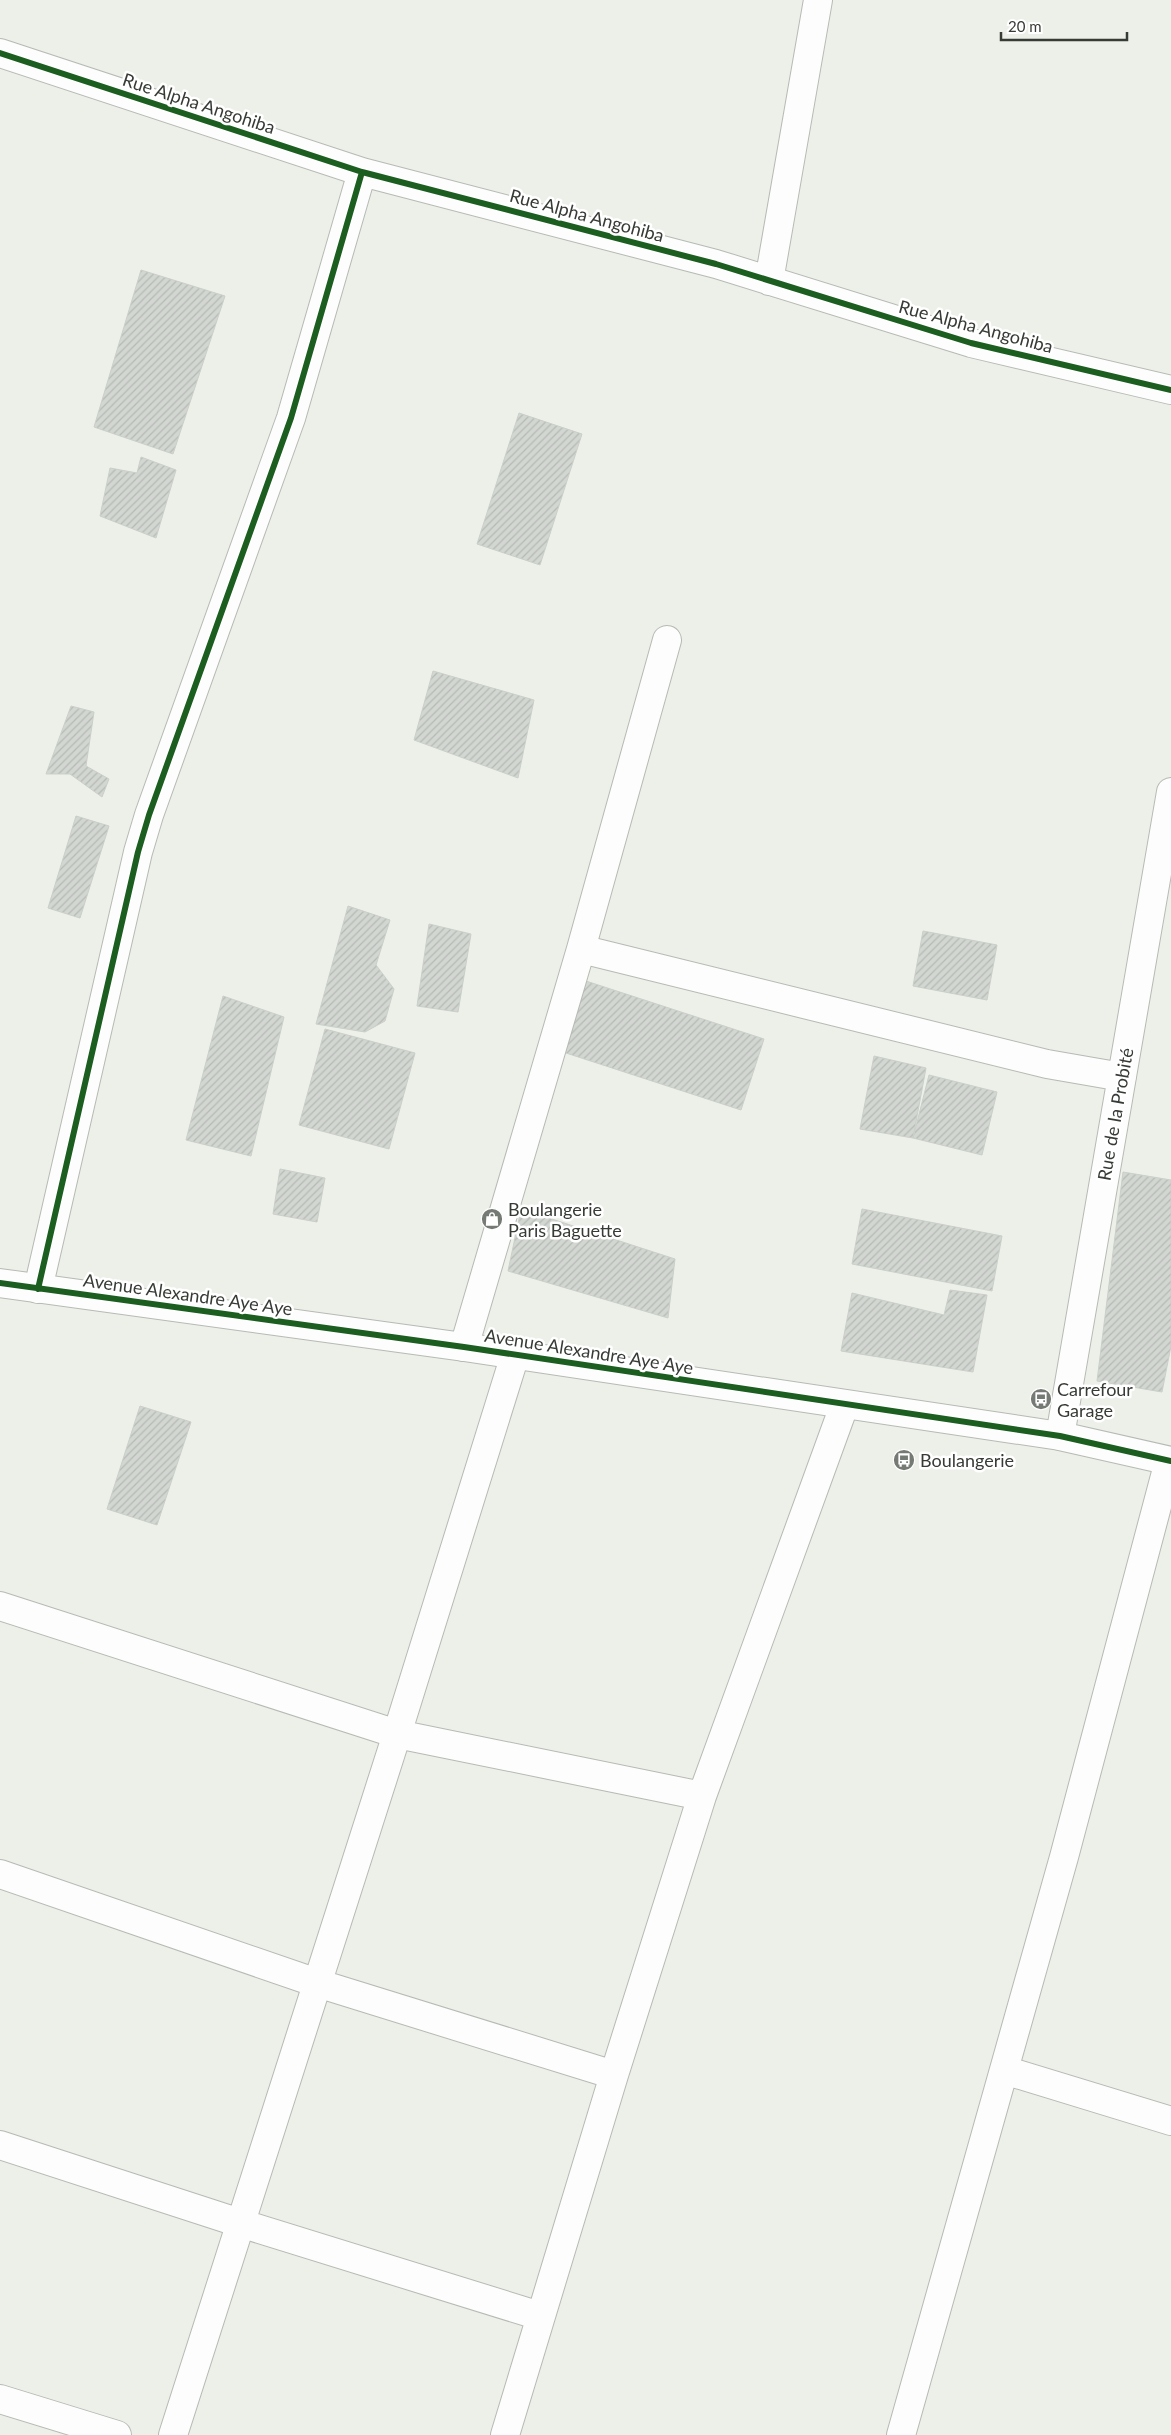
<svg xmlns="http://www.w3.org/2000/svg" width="1171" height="2435" font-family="Lato,sans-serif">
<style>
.building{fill:url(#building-hatch);stroke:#cacfca}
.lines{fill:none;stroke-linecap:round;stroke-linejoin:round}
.street-casing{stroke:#b6bab4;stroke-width:30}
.secondary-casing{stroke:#b6bab4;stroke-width:30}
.street{stroke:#fcfdfc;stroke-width:28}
.secondary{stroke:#fcfdfc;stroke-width:28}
.cycleway-casing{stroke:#fff;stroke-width:9}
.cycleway{stroke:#1b5e20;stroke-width:6}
.labels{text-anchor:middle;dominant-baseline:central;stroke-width:5;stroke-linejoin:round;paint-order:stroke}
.street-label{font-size:18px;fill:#373b35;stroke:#fff}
.poi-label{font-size:18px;fill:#373b35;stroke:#fff;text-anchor:start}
</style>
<defs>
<pattern id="building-hatch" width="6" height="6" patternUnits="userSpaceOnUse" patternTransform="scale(1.25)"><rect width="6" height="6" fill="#d3d7d2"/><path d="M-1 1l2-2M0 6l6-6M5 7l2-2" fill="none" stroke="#b6b9b5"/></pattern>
</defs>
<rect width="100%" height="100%" fill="#ecf0e8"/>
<path class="building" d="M141 270 225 296 173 454 94 427Z
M519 413 582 434 540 565 477 544Z
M141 457 176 470 156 538 100 516 110 468 137 473Z
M433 671 534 700 518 778 414 740Z
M71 706 94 712 86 766 109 779 102 797 70 774H46Z
M76 816 109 826 80 918 48 908Z
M348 906 390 920 376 965 394 989 385 1021 365 1032 316 1024Z
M429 924 471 934 458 1012 417 1006Z
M923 931 997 945 987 1000 913 986Z
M586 981 764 1039 741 1110 563 1052Z
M223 996 284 1017 251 1156 186 1140Z
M325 1029 415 1053 389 1149 299 1125Z
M874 1056 926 1068 913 1138 860 1129Z
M929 1075 997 1092 982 1155 913 1138Z
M280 1169 325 1178 317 1222 273 1214Z
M1123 1172 1171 1180V1346L1162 1392 1097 1381Z
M521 1209 675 1259 668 1318 508 1271Z
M862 1209 1002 1236 992 1291 852 1264Z
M950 1290 987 1295 973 1372 841 1351 852 1293 944 1315Z
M140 1406 191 1422 157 1525 107 1509Z"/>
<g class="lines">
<g class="street-casing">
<path id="street" d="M0 53 362 172 716 264 971 343 1171 390
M769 281 818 0
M581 949 1047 1064 1122 1077
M38 1289 138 852 149 815 291 418 362 172
M464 1347 581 949 667 640
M1060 1436 1171 792
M0 1606 397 1734 702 1796
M0 1874 317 1983 614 2075
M1004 2070 1171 2121
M0 2145 240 2223 540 2316
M0 2399 117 2435
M173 2435 397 1734 515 1355
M505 2435 614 2075 702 1796 844 1406
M901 2435 1064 1857 1169 1461"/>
</g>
<g class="secondary-casing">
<path id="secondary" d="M0 1283 464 1347 1060 1436 1171 1461"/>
</g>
<use href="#street" class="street"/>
<use href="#secondary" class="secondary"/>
<g class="cycleway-casing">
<path id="cycleway" d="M0 53 362 172 716 264 971 343 1171 390
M0 1283 464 1347 1060 1436 1171 1461
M38 1289 138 852 149 815 291 418 362 172"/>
</g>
<use href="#cycleway" class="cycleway"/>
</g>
<defs>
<g id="shop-disc" transform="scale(1.125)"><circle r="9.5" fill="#767a74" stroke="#fff"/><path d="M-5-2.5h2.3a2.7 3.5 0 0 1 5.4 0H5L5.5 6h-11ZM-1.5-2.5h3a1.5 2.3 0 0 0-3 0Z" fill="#fff"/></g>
<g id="bus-disc" transform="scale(1.125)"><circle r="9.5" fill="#767a74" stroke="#fff"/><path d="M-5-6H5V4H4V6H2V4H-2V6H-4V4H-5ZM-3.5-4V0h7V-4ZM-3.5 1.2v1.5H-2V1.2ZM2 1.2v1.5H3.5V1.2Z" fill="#fff"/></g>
</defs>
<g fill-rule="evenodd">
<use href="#shop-disc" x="492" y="1219"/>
<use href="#bus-disc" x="1041" y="1399"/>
<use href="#bus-disc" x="904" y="1460"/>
</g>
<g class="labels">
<g class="street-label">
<text transform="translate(199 103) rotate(18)">Rue Alpha Angohiba</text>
<text transform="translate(587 215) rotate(15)">Rue Alpha Angohiba</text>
<text transform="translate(976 326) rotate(15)">Rue Alpha Angohiba</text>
<text transform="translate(1115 1114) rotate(-80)">Rue de la Probité</text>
<text transform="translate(188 1294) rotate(8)">Avenue Alexandre Aye Aye</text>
<text transform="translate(589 1351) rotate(9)">Avenue Alexandre Aye Aye</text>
</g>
<g class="poi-label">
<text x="508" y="1209">Boulangerie<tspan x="508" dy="21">Paris Baguette</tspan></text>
<text x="1057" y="1389">Carrefour<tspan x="1057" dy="21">Garage</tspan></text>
<text x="920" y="1460">Boulangerie</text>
</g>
</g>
<path d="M1001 32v8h126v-8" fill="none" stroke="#373b35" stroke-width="2.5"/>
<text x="1008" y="32" font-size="15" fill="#373b35" stroke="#ffffff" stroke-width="4" paint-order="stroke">20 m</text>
</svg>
